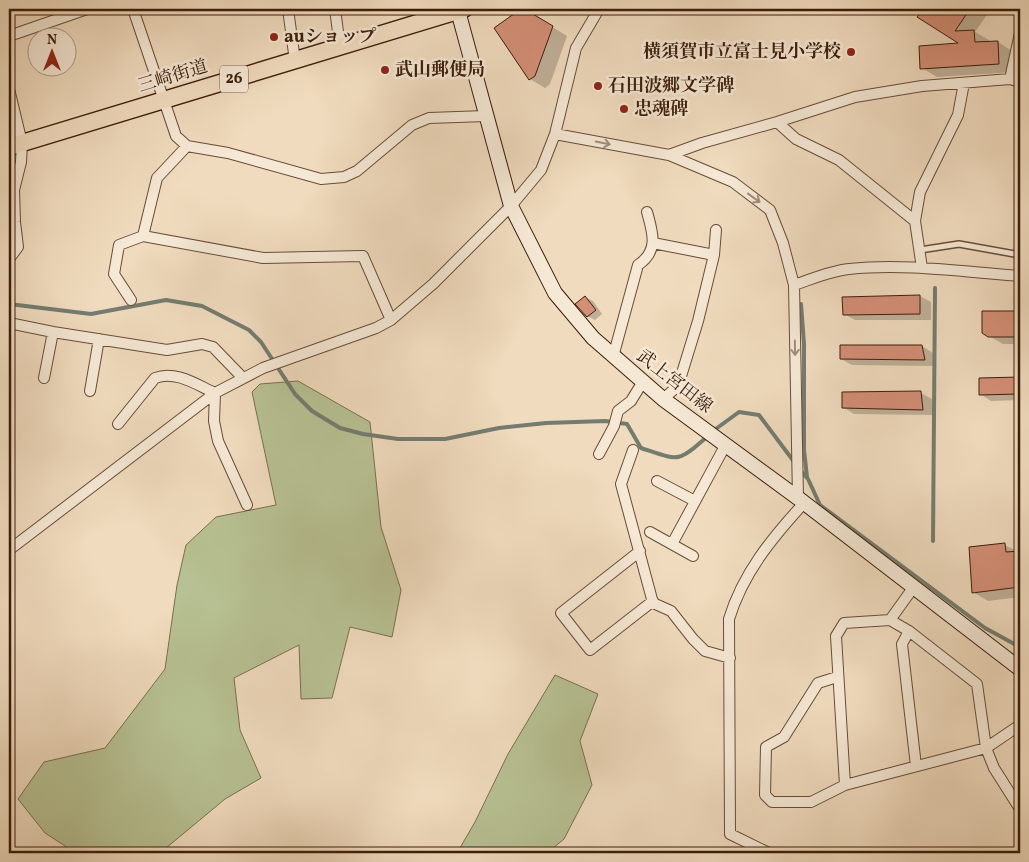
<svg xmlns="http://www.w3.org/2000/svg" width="1029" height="862" font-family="Vollkorn,'Noto Serif JP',serif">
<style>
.green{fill:#b7c193;stroke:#7a6f4e}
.shadow{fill:#0003}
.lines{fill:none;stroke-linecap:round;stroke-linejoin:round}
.stream{stroke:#747c70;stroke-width:4}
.building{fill:#d48f77;stroke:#3c1d0a}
.lane-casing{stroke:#694c37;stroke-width:8}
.street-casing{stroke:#694c37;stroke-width:12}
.secondary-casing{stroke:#3c1d0a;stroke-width:16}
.primary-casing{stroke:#3c1d0a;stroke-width:19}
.lane{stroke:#f5e8d5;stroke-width:5}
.street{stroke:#f5e8d5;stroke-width:10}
.secondary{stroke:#f5e8d5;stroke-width:14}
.primary{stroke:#f0dbbe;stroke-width:16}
.oneway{stroke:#a28d7a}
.poi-dot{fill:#8f2418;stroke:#f5e8d5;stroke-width:2}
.labels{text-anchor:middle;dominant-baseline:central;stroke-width:5;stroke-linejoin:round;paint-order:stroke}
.shield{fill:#f5e8d5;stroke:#745a47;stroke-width:1}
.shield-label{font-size:16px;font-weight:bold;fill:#3c1d0a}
.poi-label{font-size:18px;font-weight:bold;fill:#3c1d0a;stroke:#f5e8d5;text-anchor:start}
.street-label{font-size:18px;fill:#3c1d0a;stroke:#f5e8d5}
</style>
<rect width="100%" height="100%" fill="#f0dbbe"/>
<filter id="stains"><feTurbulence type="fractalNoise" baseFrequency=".004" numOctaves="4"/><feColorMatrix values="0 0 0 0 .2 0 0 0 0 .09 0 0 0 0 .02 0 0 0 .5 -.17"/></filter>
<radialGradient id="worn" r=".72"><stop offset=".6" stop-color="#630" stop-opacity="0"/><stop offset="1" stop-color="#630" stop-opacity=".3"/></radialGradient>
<path class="green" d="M298 381 370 422 381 527 401 590 392 637 350 627 332 698 301 699 299 645 234 678 240 730 261 778 225 799 160 853H76L45 833 18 799 44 762 105 748 165 669 177 585 186 545 216 517 276 505 252 392 260 384Z
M555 675 598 694 580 741 592 785 564 839 547 853H457L475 822 508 754Z"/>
<path class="shadow" d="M925 9H991L975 32 989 40V43L998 42 1012 51 1014 72 937 77 922 68 962 44 919 17Z
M526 11 567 36 550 84 545 88 530 79 496 28 518 13 521 15Z
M920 296 931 302V320H855L844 314 843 298Z
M585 297 593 301 602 314 595 320 587 316Z
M983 312H1020V344H1003L989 336Z
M922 346 933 353 935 366 852 365 841 359Z
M981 379H1020V400L991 401 980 394Z
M921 393 932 399 934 415 854 414 843 407Z
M1004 545 1020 552V597L988 601 973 592Z"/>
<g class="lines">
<path class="stream" d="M9 304 91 314 166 300 202 306 249 330 261 342 295 394 312 411 340 428 363 434 398 439H445L499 428 546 423 605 421 627 424 641 448C680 461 677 463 708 436
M801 304 804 344V450L807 477
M713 431 739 412 759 415 795 463
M799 469 808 479 820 505 985 628 1020 647
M933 541 935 288"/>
</g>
<path class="building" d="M924 9H970L955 31 974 30 975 42 998 41 999 64 920 69 919 46 958 43 917 17Z
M526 10 553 26 535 76 529 80 494 28 518 11 520 14Z
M920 295V314L843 315 842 297Z
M585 296 596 310 587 317 575 304Z
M982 311H1020V337H988L982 333Z
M840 345H922L925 360 840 359Z
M1020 377V394L979 395V378Z
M921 391 923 410 842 408V392Z
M1005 543 1006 552 1020 551V587L972 593 969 547Z"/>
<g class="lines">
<g class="lane-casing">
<path id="lane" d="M920 250 959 244 1020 255"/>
</g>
<g class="street-casing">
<path id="street" d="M133 9 176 136 187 146 157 178 143 236 263 258 363 256 391 320
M288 9 295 61
M335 9 340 47
M9 36 87 9
M1010 79 1020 82
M9 89 22 143 21 162 14 190 15 222 18 247 9 259
M777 122 796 139 839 160 915 221 922 268
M555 134 669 155 733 182 770 210 783 243 794 285 798 498
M187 146 228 153 321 179 344 177 357 171 412 125 429 118 486 116
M669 155 702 143 777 122 855 97 922 86 1010 79 1020 33
M915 221 920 192 958 115 964 83
M653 243 714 255
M794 285C812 279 830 271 849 269 905 263 964 272 1020 276
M131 300 114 274 119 245 143 236
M9 323 53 332 167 350 202 344 213 347 243 378
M613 357 638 265C659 251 653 233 647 212
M44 378 53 332
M90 391 99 339
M663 399 678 386 698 321 714 255 716 230
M118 424 155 378C176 370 197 385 215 393L214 421 218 441 247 505
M633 450 621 484 653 603 671 611 693 639 705 651 730 658
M599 454 614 426 618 411 631 401 642 383
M657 481 695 501
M650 532 693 556
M672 544 725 446
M9 550 215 393 263 368 376 328 391 320 433 284 511 206 541 170 555 134 576 48 599 9
M640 551 561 613 590 650 653 601
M890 620 913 588
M909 631 902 644 916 766
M837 677 818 683 784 737 766 747 765 795 772 802H811L845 785 986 748 1020 725
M845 785 836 636 844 623 890 620 909 631 977 684 986 748 994 768 1020 809
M769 853 730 834 729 619C743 573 772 538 804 503"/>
</g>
<g class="secondary-casing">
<path id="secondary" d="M458 11 511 206 555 293 593 338 663 399 798 498 1020 669"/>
</g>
<g class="primary-casing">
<path id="primary" d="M9 147 464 9"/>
</g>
<use href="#lane" class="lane"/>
<use href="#street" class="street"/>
<use href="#secondary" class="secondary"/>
<use href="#primary" class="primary"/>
</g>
<defs><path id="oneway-shaft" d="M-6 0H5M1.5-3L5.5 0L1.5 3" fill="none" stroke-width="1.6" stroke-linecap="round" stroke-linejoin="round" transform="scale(1.25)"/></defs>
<g class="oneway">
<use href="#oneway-shaft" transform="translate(603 143) rotate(11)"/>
<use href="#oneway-shaft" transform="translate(754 198) rotate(36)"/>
<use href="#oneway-shaft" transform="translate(795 348) rotate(89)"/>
</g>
<g class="poi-dot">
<circle cx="274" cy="37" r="5"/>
<circle cx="851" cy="52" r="5"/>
<circle cx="385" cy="70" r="5"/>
<circle cx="598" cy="86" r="5"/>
<circle cx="624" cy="109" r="5"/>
</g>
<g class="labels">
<rect class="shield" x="220" y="65.5" width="28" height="27" rx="4"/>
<g class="shield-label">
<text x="234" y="79">26</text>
</g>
<g class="poi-label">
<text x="284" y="37">auショップ</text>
<text x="841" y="52" text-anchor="end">横須賀市立富士見小学校</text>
<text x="395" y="70">武山郵便局</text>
<text x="608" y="86">石田波郷文学碑</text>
<text x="634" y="109">忠魂碑</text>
</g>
<g class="street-label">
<text transform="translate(173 77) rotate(-17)">三崎街道</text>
<text transform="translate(674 382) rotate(38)">武上宮田線</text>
</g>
</g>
<rect width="1029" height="862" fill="none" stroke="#f0dbbe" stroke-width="30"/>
<rect x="10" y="10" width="1009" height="842" fill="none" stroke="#3c1d0a" stroke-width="2.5"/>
<rect x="15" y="15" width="999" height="832" fill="none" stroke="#3c1d0a"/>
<g transform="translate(52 52)"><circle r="24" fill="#f5e8d5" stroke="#ab9784"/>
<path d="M0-4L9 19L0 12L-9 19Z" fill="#8f2418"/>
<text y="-8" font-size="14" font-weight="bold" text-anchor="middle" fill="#3c1d0a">N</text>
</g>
<rect width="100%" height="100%" filter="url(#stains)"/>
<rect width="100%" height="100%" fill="url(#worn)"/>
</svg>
